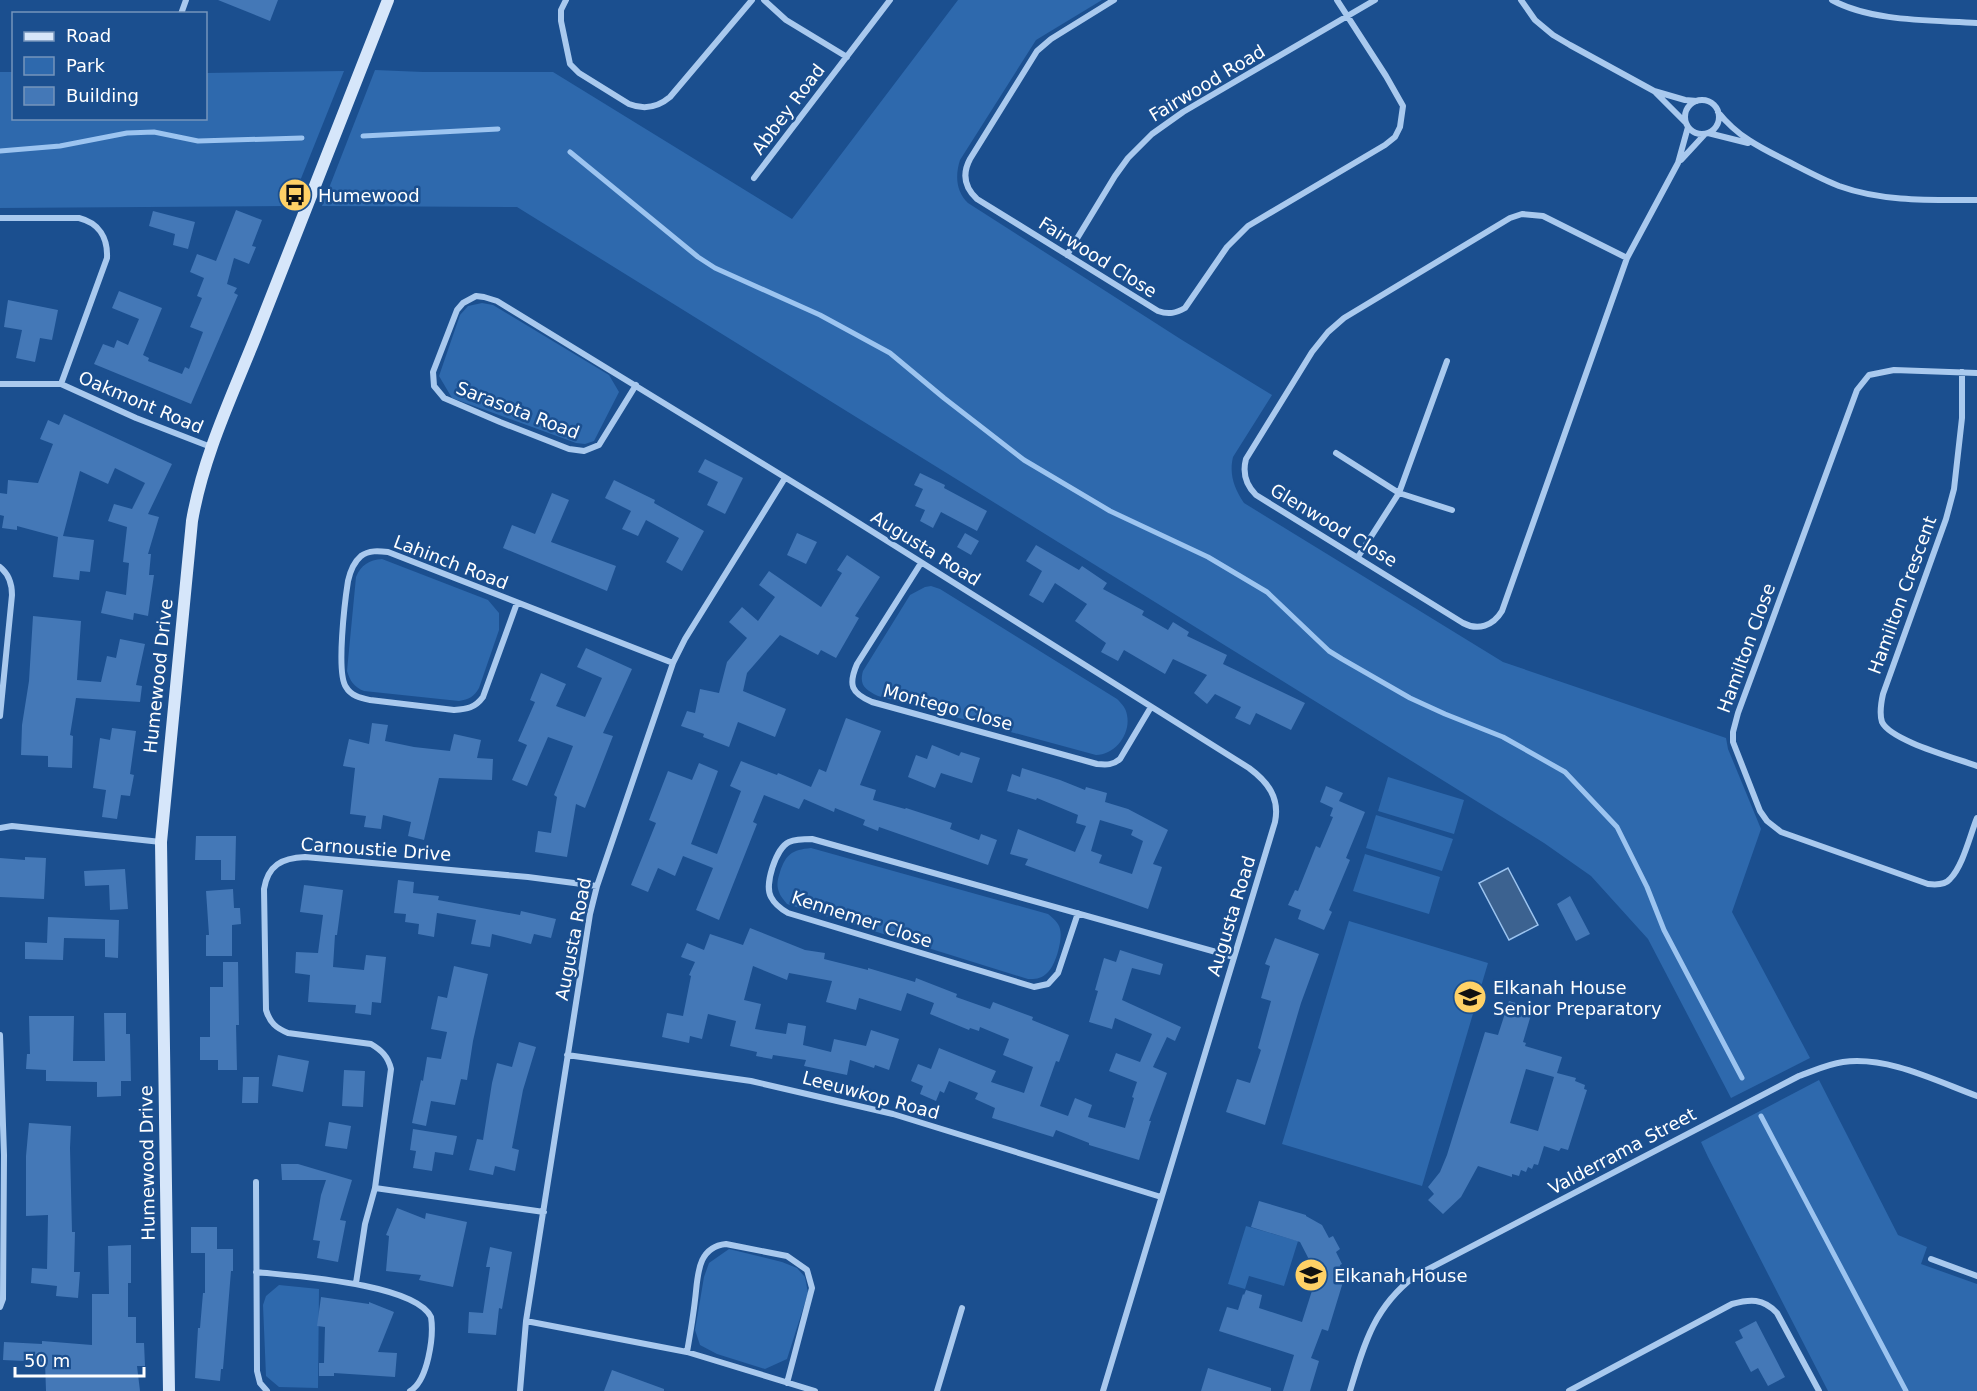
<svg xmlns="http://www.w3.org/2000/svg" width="1977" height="1391" font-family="'DejaVu Sans',sans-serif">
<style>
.green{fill:#2e69ad}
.water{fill:#3c6290;stroke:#9cc4f0;stroke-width:1.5}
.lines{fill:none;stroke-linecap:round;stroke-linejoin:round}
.stream{stroke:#9cc4f0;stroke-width:5}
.building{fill:#4478b7;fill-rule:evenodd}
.street{stroke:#a9c9ee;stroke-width:6}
.secondary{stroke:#d6e6fa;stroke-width:12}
.labels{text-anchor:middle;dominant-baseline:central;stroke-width:5;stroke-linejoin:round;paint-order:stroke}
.street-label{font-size:18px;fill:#fff;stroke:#1b4f8f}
.poi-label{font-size:18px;fill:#fff;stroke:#1b4f8f;text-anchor:start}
</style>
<rect width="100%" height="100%" fill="#1b4f8f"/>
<path class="green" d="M958 0H1102L1036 40 960 160C955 176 956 191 968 203L1182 340 1272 395 1233 457C1229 474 1234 488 1244 503L1503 662 1726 738 1728 749 1761 829 1732 912 1810 1058 1731 1098 1648 939 1591 876 1544 843 517 207 322 206 375 70 423 72H553L792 219Z
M344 71 290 206 0 208V72H13L14 118H206V73Z
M482 303 493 305 609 375 619 392 594 441 585 444 576 443 452 398 439 376 460 315 468 306Z
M382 559 488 600 499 613V630L479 688C474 697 469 699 459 701L364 691C354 687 350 681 347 671L356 577C361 565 369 560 382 559Z
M931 586 940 589 1117 699C1122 704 1126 708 1127 715 1131 734 1115 755 1096 755L878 696C865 690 859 685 863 671L910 595 925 587Z
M1388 777 1464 800 1454 834 1378 811Z
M1376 815 1453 839 1442 871 1366 848Z
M811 848 1048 914C1053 918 1059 923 1060 929 1063 940 1055 968 1046 974 1040 979 1035 979 1028 979L787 904C784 900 780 896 779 892 776 885 778 878 780 872 786 854 792 850 811 848Z
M1365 854 1440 877 1429 914 1353 891Z
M1349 921 1488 963 1422 1186 1282 1144Z
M1819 1080 1898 1235 1927 1247 1921 1264 1977 1284V1391H1828L1708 1157 1701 1142Z
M1246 1226 1298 1241 1284 1286 1249 1276 1245 1289 1228 1284Z
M729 1249 782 1262 797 1268 805 1277 808 1293 787 1359 765 1369 717 1354 700 1345 695 1330 704 1277 709 1263Z
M279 1285 319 1289 318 1388 279 1387 266 1376 263 1305 266 1296Z"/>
<path class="water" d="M1508 868 1538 925 1509 940 1479 883Z"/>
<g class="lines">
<path class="stream" d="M363 136 498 129
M0 151 60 146 127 133 154 132 198 141 302 138
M570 152 698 257 715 268 820 315 890 353 944 398 1024 460 1110 511 1208 557 1267 592 1329 651 1342 659 1410 698 1445 714 1503 737 1565 772 1617 827 1647 887 1664 930 1742 1078
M1761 1116 1906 1391"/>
</g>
<path class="building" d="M218 0H278L270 21Z
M236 210 262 220 252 246 256 247 249 264 234 258 227 284 237 288 234 293 238 295 191 404 94 364 103 344 114 348 117 340 128 345 139 319 112 308 119 291 162 308 143 355 149 358 148 361 182 374 185 367 189 369 203 332 190 327 202 298 197 296 204 278 190 272 197 254 216 261Z
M153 211 195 222 188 249 173 245 175 234 149 226Z
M8 300 58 310 52 340 40 338 35 362 16 358 22 330 4 327Z
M64 414 172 464 148 514 159 517 148 554H151L149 575H154L148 616 134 613 133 620 101 613 106 591 126 595 129 563 123 562 127 527 108 521 114 504 132 509 145 483 115 468 108 484 80 471 63 536 94 540 90 572 80 571 79 580 53 577 58 537 17 526V530L2 528 4 516 0 515V493L7 494 8 480 38 483 53 444 40 439 48 420 59 425Z
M705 459 743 478 725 514 707 505 718 482 698 472Z
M920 473 945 485 944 488 987 511 977 531 941 512 933 528 920 521 925 510 915 506 923 489 914 485Z
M614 480 655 500 654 503 704 531 682 571 666 562 679 538 646 520 638 536 622 529 631 511 605 498Z
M552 493 569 500 551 542 616 566 607 591 503 548 512 525 535 534Z
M797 533 817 542 806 564 787 555Z
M965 533 979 541 971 555 957 547Z
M1036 545 1079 570 1082 566 1107 583 1103 589 1144 611 1142 615 1168 630 1173 622 1189 632 1187 636 1227 655 1223 664 1305 703 1291 730 1256 713 1250 725 1235 718 1241 707 1215 694 1207 704 1194 693 1207 675 1173 659 1165 674 1124 650 1118 661 1101 652 1106 643 1075 621 1087 604 1055 583 1043 603 1029 595 1042 571 1026 561Z
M847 555 880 577 855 616 859 618 836 658 821 650 818 655 780 635 747 673 743 691 786 709 775 737 738 722 729 747 703 737 704 734 681 726 687 711 695 713 700 689 719 693 727 662 747 638 729 622 742 607 758 621 775 597 759 585 769 571 821 607 842 573 837 570Z
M33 616 81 621 77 680 101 682 107 656 116 658 120 639 145 644 136 685 142 686 140 702 76 698 70 735 73 736 72 768 48 767V756L21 755 22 725 29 681Z
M586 648 632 669 603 733 613 736 585 808 576 804 567 857 535 852 538 831 551 833 557 797 554 795 573 746 548 737 527 786 512 780 527 745 518 741 535 702 530 700 541 673 566 684 556 706 585 717 602 678 577 667Z
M846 718 881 731 860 785 876 790 873 800 905 809 906 808 952 823 950 829 979 840 981 834 997 840 988 865 879 827 878 831 863 825 865 820 835 808 834 812 804 799 799 809 764 795 753 822 757 824 719 920 696 910 713 868 683 856 675 876 658 868 648 892 631 885 656 823 649 820 668 771 692 780 699 763 718 771 691 844 717 854 741 791 730 786 741 761 777 775 778 773 811 787 819 769 826 772Z
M372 723 388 725 385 741 414 747 450 751 454 734 481 740 477 758 493 759 492 780 439 778 424 840 408 836 411 822 383 815 381 829 364 827 366 816 350 814 355 768 343 766 349 739 369 744Z
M112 728 136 731 130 774 134 775 130 796 121 795 117 819 102 817 106 790 93 788 100 738 110 740Z
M932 745 959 756 961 752 980 758 972 783 941 773 935 788 908 777 916 755 927 759Z
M1022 768 1060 780 1085 790 1086 787 1107 793 1105 802 1128 809 1168 830 1153 864 1162 867 1148 909 1025 865 1028 859 1010 854 1018 829 1075 852 1086 826 1076 823 1078 815 1037 798 1036 800 1007 791 1012 774 1020 777ZM1100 820 1133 830 1131 835 1143 841 1132 874 1099 863 1102 855 1091 851Z
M1326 786 1343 793 1339 801 1365 812 1346 858 1350 860 1329 910 1332 912 1324 930 1298 919 1301 910 1288 905 1295 890 1298 891 1316 846 1320 848 1333 817 1330 816 1333 808 1320 802Z
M196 836H236L235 880H221V860H195Z
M25 857 46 858 44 899 0 897V858L25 860Z
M125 869 128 909 110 910 109 885 85 886 84 871Z
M398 880 414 882 413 893 439 896 438 900 520 915 521 911 556 919 551 938 534 934 531 944 492 934 490 947 471 944 476 920 437 913 434 937 418 934 419 924 405 922 406 914 394 913Z
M304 885 343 890 337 935H335L333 967 364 970 366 955 386 957 381 1003 372 1002 371 1015 355 1013 356 1005 308 1002 310 975 295 973 296 952 318 953 323 915 300 912Z
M233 889 234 908H240L241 924 232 925V956H206V935H209L206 891Z
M1570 896 1590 934 1576 941 1557 904Z
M48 917 119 920 118 958 105 957V939L64 938 63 960 25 959V942L47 943Z
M750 928 805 950 825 953 824 959 868 970V968L915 982 916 978 957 994 956 997 990 1009 993 1002 1033 1017 1032 1020 1069 1035 1059 1062 1056 1061 1040 1106 1068 1116 1075 1098 1092 1105 1088 1117 1125 1128 1134 1098 1132 1097 1137 1082 1109 1071 1116 1053 1140 1062 1152 1034 1115 1018 1112 1029 1089 1022 1098 991 1095 990 1104 958 1116 962 1120 950 1163 964 1160 975 1132 968 1122 1000 1181 1027 1175 1041 1167 1037 1153 1067 1167 1073 1149 1121H1151L1139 1160 1089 1145V1143L1056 1130 1053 1137 992 1118 995 1108 975 1099 978 1093 949 1081 944 1093 940 1091 936 1101 920 1094 923 1086 911 1081 918 1064 931 1069 939 1048 996 1071 991 1082 1024 1093 1033 1067 1003 1055 1009 1039 980 1027 979 1031 970 1028 969 1030 930 1014 934 1003 907 993 901 1011 859 998 856 1010 826 1002 832 981 789 973 787 980 753 966 744 1000 761 1004 755 1029 786 1034 788 1023 806 1026 803 1045 831 1052 834 1039 866 1046 871 1030 899 1039 889 1070 875 1065 874 1068 850 1060 847 1075 804 1066 806 1060 773 1055 772 1059 756 1056 757 1052 730 1046 736 1021 708 1014 702 1039 690 1036 689 1043 662 1037 667 1013 683 1016 691 976 689 975 695 962 681 957 687 943 704 950 710 934 743 945Z
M1275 938 1319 954 1301 1003 1265 1125 1226 1112 1237 1079 1250 1083 1261 1050 1258 1048 1271 1001 1261 998 1270 966 1265 964Z
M223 962H238L239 1025H236L237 1070H218V1060H200V1037H210V987H223Z
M454 966 488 974 473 1041 467 1080 461 1079 455 1105 431 1101 426 1126 412 1123 421 1080 423 1081 427 1057 441 1059 447 1032 431 1029 438 996 447 998Z
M1509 1001 1533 1008 1523 1042 1526 1043 1525 1046 1562 1057 1557 1073 1576 1078 1575 1081 1585 1085 1584 1089 1587 1090 1568 1150 1561 1148 1559 1151 1544 1146 1538 1165 1534 1164 1532 1169 1528 1167 1526 1172 1521 1170 1519 1176 1512 1174V1177L1478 1166 1461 1197 1443 1214 1428 1200 1434 1194 1428 1187 1440 1172 1447 1155 1485 1032 1498 1035ZM1526 1069 1554 1077 1538 1131 1510 1123Z
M104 1013H126V1034H130L131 1081H121V1096L97 1097V1082L46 1081V1070L26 1069 27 1054H30L29 1016H74L73 1061H105Z
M519 1042 536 1047 523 1090 512 1148 519 1150 515 1171 495 1166 493 1175 469 1170 477 1139 483 1140 492 1083 497 1063 512 1067Z
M278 1055 309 1061 303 1092 272 1086Z
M344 1070 365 1071 363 1107 342 1106Z
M243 1077H259L258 1103H242Z
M329 1122 351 1126 347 1149 325 1146Z
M29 1123 71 1126 70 1148 72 1232H75L74 1272H80L78 1298 56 1296 57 1286 31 1283 32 1268 47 1269 48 1215 26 1216V1156Z
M413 1129 457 1136 453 1155 435 1152 432 1171 413 1168 416 1151 410 1150Z
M281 1164H298L352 1180 340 1220 346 1221 338 1262 317 1258 320 1241 313 1240 321 1195 326 1180H282Z
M1259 1201 1306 1215V1216L1322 1225 1329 1238 1333 1236 1340 1249 1336 1252 1342 1264 1340 1265 1343 1282 1328 1331 1322 1329 1311 1358 1319 1361 1310 1391H1283L1294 1355 1219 1331 1227 1307 1238 1310 1243 1294 1244 1295 1246 1290 1262 1295 1259 1308 1302 1322 1317 1275 1300 1242 1251 1227Z
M397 1208 425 1219 426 1213 467 1222 453 1287 419 1280 421 1275 386 1271 389 1236 386 1235Z
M191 1227H217V1249H233V1271H231L223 1369H221L220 1381 195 1378 198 1328H200L203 1293H205V1253H191Z
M131 1245V1283H128V1317H136V1343H144L145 1366H137L140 1391H46L45 1362 3 1360 4 1342 42 1344V1341L92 1345V1294H109L108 1246Z
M490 1247 512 1252 502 1309 499 1308 496 1335 468 1333 469 1312 483 1313 490 1267H486Z
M321 1297 369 1304V1302L394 1312 378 1352 397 1353 395 1377 334 1373V1376H319V1363H324L325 1327 317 1326Z
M1756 1321 1785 1377 1768 1386 1758 1368 1751 1372 1735 1342 1743 1338 1739 1330Z
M1208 1368 1271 1388V1391H1201Z
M612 1370 664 1389V1391H604Z"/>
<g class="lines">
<path class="street" d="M566 0 561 10V21L570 64 579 73 629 104C644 110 657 108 670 97L752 0
M764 0 786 20 847 57
M1114 0 1051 39 1037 51 970 159C962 174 964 187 977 199L1158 311C1169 315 1176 313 1185 308L1227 247 1248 226 1385 145 1395 137 1400 127 1403 106 1386 76 1337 0
M1521 0 1535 20 1553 35 1570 45 1654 91 1685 100 1697 101
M1832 0C1872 22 1932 20 1977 23
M181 14 186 0
M1656 93 1685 122
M1685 117a17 17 0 1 1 34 0a17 17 0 1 1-34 0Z
M1718 112C1737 136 1759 147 1785 160 1803 169 1821 179 1839 186 1883 202 1932 200 1977 200
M1708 133 1748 143
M1681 160 1705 134
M754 178 890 0
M0 218H79C99 223 108 238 107 258L61 384 136 418 211 447
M1067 255 1115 176 1128 158 1152 134 1183 112 1375 0
M1627 258 1543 216 1522 214 1510 218 1344 318 1328 332 1312 352 1246 459C1242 474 1246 485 1256 495L1463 623C1478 631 1493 626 1502 611L1627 258 1678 163 1688 127
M1962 372V418L1954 489 1946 519 1883 694C1881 703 1879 713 1882 722 1891 741 1956 758 1977 766
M1977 373 1894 370 1869 375 1857 390 1738 713 1733 732V742L1760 811 1767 821 1781 832 1928 884C1936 885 1945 885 1950 879 1963 866 1970 835 1977 818
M0 384H61
M636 385 599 445 584 451 569 449 500 422 444 398 434 386 433 372 457 310 463 303 476 296 484 297 497 301 822 500 1249 768C1268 782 1280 798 1275 822L1103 1391
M1336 453 1399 493 1452 510
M1358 557 1399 493 1447 361
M921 563 857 664C848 685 851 693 872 702L1097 764C1107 765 1113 765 1120 759L1151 707
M0 567C9 574 12 583 12 595L0 716
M517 603 483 697C475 708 467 709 454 710L370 700C361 698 351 696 346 687 336 673 345 600 348 581 350 572 354 562 361 556 369 550 379 551 388 552L673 663
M0 828 12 826 161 842
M1078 913 1058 973 1048 984 1034 987 788 913C781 909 775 905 771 897 764 885 776 848 789 842 796 839 805 839 812 839L1234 957
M0 1035 4 1155 3 1299 0 1307
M567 1055 751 1081 893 1114 1161 1197
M256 1182 257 1371 260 1383 267 1391
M544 1212 375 1188 391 1069C388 1056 381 1050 371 1044L288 1033C276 1028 270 1023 266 1010L264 889C268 865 282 858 305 857L528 877 597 886
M1931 1259 1977 1276
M256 1272C292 1276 414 1283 431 1317 434 1336 428 1381 410 1391
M356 1283 365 1224 375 1188
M526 1321 687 1352 815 1391
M687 1352C690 1335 693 1318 695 1300 698 1278 696 1247 726 1244L787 1256 807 1270 812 1288 787 1383
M520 1391 526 1321 590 914 597 886 673 663 685 639 785 478
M937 1391 962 1308
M1350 1391C1364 1344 1374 1307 1415 1276L1799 1076C1813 1071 1828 1064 1843 1062 1888 1056 1936 1081 1977 1096
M1569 1391 1732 1304C1750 1299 1763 1298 1777 1313L1819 1391"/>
<path class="secondary" d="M169 1391 161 842 192 521C204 451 236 388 261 323 304 216 346 108 388 0"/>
</g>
<defs>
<g id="bus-disc" transform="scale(1.725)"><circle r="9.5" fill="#ffd166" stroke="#1b4f8f"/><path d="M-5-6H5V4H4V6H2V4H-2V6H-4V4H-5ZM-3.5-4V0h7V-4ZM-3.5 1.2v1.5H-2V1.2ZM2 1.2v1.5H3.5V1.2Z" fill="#111"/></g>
<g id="school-disc" transform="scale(1.725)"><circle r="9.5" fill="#ffd166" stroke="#1b4f8f"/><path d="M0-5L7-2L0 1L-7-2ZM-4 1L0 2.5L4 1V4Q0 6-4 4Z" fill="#111"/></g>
</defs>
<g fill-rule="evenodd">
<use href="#bus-disc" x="295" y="195"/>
<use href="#school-disc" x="1470" y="997"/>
<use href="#school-disc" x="1311" y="1275"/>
</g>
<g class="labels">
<g class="street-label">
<text transform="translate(1207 83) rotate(-31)">Fairwood Road</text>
<text transform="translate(788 109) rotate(-53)">Abbey Road</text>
<text transform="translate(1098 257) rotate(32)">Fairwood Close</text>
<text transform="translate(141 402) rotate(23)">Oakmont Road</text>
<text transform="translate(518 410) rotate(21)">Sarasota Road</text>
<text transform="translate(1334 525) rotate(31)">Glenwood Close</text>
<text transform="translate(926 548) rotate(32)">Augusta Road</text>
<text transform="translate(451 562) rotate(21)">Lahinch Road</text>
<text transform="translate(1902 595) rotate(-70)">Hamilton Crescent</text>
<text transform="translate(1746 648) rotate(-70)">Hamilton Close</text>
<text transform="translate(158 676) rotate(-84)">Humewood Drive</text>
<text transform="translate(948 707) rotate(15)">Montego Close</text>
<text transform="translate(376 849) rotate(4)">Carnoustie Drive</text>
<text transform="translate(1231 916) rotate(-73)">Augusta Road</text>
<text transform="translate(862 919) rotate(18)">Kennemer Close</text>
<text transform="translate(573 939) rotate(-79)">Augusta Road</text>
<text transform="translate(871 1095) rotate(15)">Leeuwkop Road</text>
<text transform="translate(1622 1151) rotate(-28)">Valderrama Street</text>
<text transform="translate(147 1163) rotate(-91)">Humewood Drive</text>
</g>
<g class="poi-label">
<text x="318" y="195">Humewood</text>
<text x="1493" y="987">Elkanah House<tspan x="1493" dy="21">Senior Preparatory</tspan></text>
<text x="1334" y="1275">Elkanah House</text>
</g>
</g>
<rect x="12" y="12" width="195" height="108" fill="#1b4f8f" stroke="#7695bc" stroke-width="1.5"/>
<rect x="24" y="32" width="30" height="9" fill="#d6e6fa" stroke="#7695bc" stroke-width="1.5"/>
<text x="66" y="42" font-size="18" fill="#ffffff">Road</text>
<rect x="24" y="57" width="30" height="18" fill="#2e69ad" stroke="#7695bc" stroke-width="1.5"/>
<text x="66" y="72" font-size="18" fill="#ffffff">Park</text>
<rect x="24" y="87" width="30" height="18" fill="#4478b7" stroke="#7695bc" stroke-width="1.5"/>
<text x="66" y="102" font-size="18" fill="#ffffff">Building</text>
<path d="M15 1367v9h129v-9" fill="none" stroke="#ffffff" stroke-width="3"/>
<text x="24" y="1367" font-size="18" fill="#ffffff" stroke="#1b4f8f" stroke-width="4.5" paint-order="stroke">50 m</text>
</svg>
